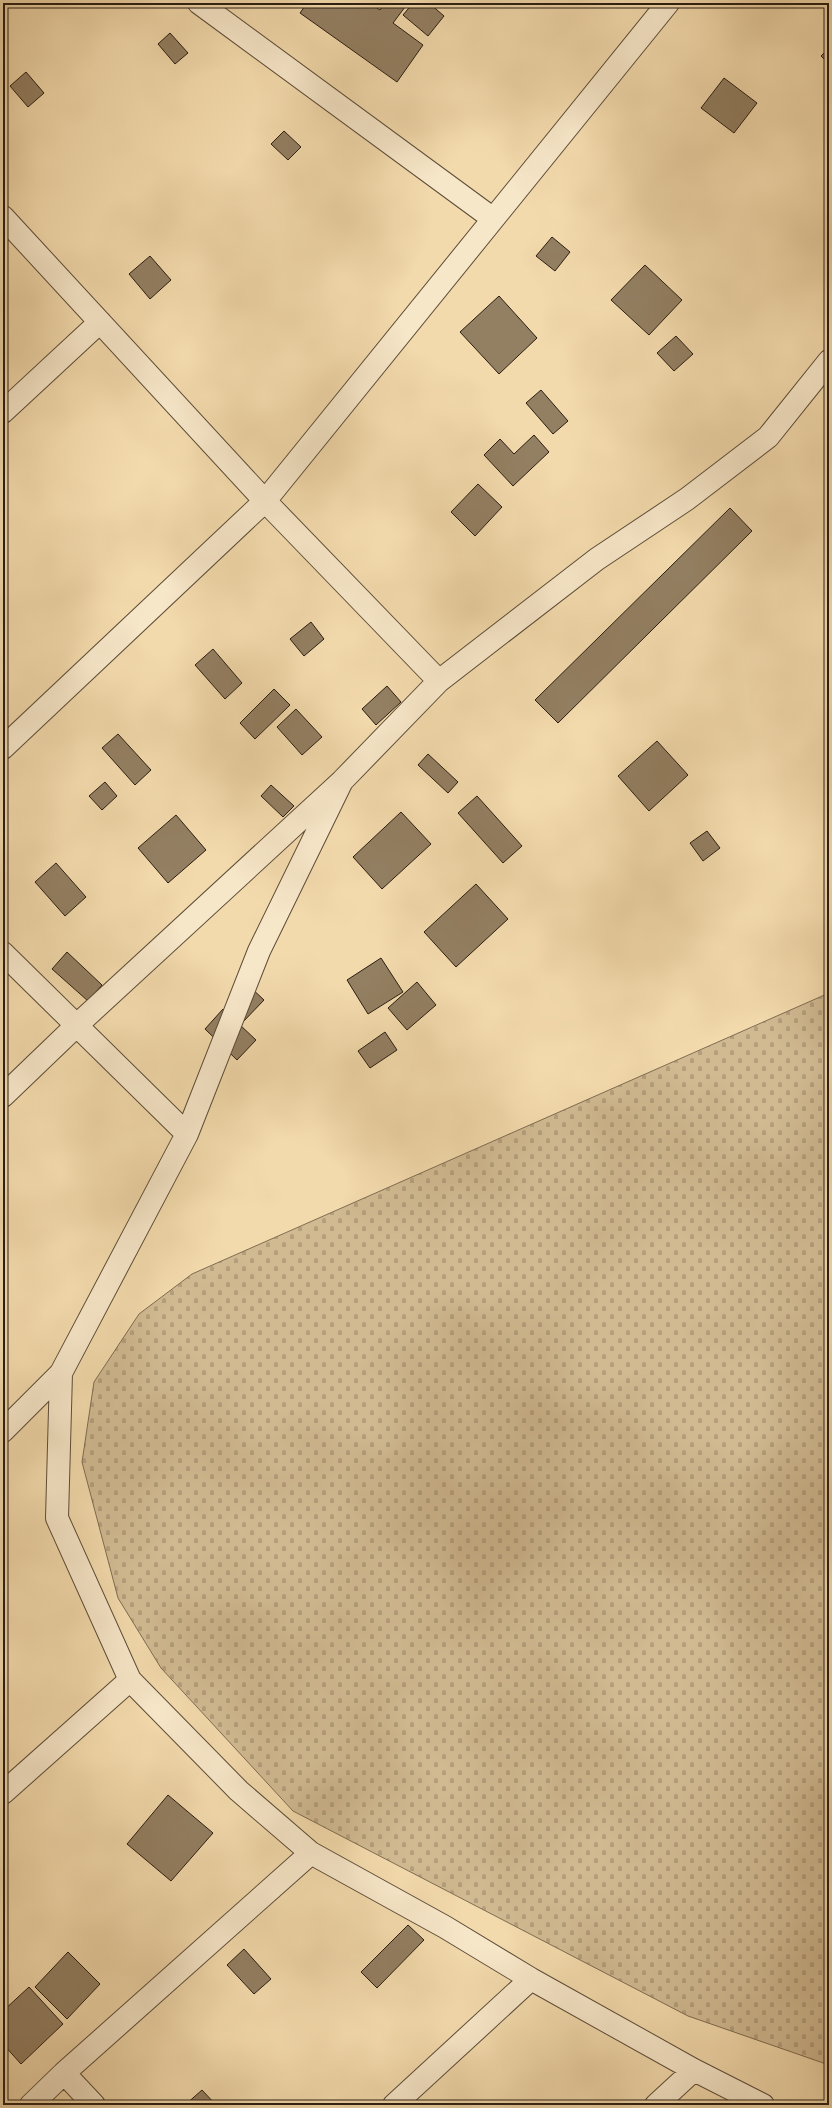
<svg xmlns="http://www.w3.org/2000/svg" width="832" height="2108" font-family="'IM FELL Great Primer',serif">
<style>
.cemetery{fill:url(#cemetery-stones);stroke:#7e6c52}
.building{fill:#937f62;stroke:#2a1d12}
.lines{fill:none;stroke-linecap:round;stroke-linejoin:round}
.street-casing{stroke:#5c4c38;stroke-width:24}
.street{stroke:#f7e7c9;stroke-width:22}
</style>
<defs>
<pattern id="cemetery-stones" width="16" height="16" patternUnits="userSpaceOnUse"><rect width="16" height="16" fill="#d1ba92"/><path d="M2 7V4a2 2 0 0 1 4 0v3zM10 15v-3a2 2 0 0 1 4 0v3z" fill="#b49f7d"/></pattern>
</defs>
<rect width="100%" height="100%" fill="#f3daac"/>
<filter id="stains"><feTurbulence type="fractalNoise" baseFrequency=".005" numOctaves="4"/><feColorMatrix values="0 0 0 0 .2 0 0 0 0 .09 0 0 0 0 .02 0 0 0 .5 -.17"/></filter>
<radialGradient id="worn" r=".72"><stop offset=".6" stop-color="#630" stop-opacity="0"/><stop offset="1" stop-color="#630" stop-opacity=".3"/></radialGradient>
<path class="cemetery" d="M829 993V2065L688 2016 293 1811 161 1668 118 1598 82 1462 94 1382 139 1314 192 1274Z"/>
<path class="building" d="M307 3H370L380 10 385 3H408L393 23 423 45 397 82 300 13Z
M413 3H429L444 16 428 36 403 15Z
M170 33 188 53 175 64 158 44Z
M829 48V64L821 56Z
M26 72 44 93 28 107 10 86Z
M724 78 757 103 734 133 701 108Z
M284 131 301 147 288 160 271 144Z
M552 237 570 252 555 271 536 256Z
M150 256 171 280 150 299 129 274Z
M645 265 682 300 649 335 611 300Z
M499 296 537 338 499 374 460 332Z
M676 336 693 354 674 371 657 353Z
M541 390 568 421 553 434 526 403Z
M534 435 549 452 513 486 484 455 500 439 514 454Z
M478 484 502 507 475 536 451 512Z
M730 508 752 531 558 723 535 700Z
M311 622 324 639 304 656 290 639Z
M213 649 242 683 225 699 195 665Z
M387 686 401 702 376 725 362 709Z
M274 689 290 705 255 739 240 723Z
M296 709 322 737 302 755 277 727Z
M118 734 151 770 135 785 102 748Z
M657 741 688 775 649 811 618 776Z
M428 754 458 782 448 793 418 765Z
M105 782 117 796 102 810 89 796Z
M271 785 294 806 283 817 261 796Z
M477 796 522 846 503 863 458 813Z
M401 812 431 844 382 889 353 857Z
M176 815 206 850 168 883 138 848Z
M707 831 720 848 703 861 690 843Z
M56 863 86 897 65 916 35 882Z
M476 884 508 919 456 967 424 932Z
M67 952 102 985 88 1001 52 969Z
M381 958 403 992 368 1014 347 980Z
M417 982 436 1005 407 1030 388 1008Z
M249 986 264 1000 242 1023Z
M223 1009 256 1040 237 1060 205 1029Z
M385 1032 397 1050 370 1068 358 1051Z
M168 1795 213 1833 171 1881 127 1844Z
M408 1925 424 1940 377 1988 361 1972Z
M244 1949 271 1979 254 1994 227 1965Z
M68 1952 100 1984 67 2019 35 1987Z
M29 1987 63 2024 21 2064 3 2044V2011Z
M202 2090 216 2105H185Z"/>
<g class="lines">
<g class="street-casing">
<path id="street" d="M199 3 492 218
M3 217 265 501 439 681
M3 412 100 322
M3 748 265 501 668 3
M342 781 259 951 187 1134 61 1373 57 1518 130 1680 239 1791 311 1853 445 1927 531 1979 694 2070 763 2105
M3 953 187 1134
M3 1096 77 1025 342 781 439 681 597 559 687 499 768 437 829 361
M3 1431 61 1373
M3 1793 130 1680
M64 2073 94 2105
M31 2105 64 2073 311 1853
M394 2105 531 1979
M656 2105 694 2070"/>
</g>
<use href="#street" class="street"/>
</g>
<rect width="832" height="2108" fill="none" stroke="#f3daac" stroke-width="16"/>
<rect x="4" y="4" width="824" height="2100" fill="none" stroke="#2a1d12" stroke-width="2"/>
<rect x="8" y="8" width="816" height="2092" fill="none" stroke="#2a1d12"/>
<rect width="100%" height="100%" filter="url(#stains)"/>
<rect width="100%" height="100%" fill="url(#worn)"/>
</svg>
